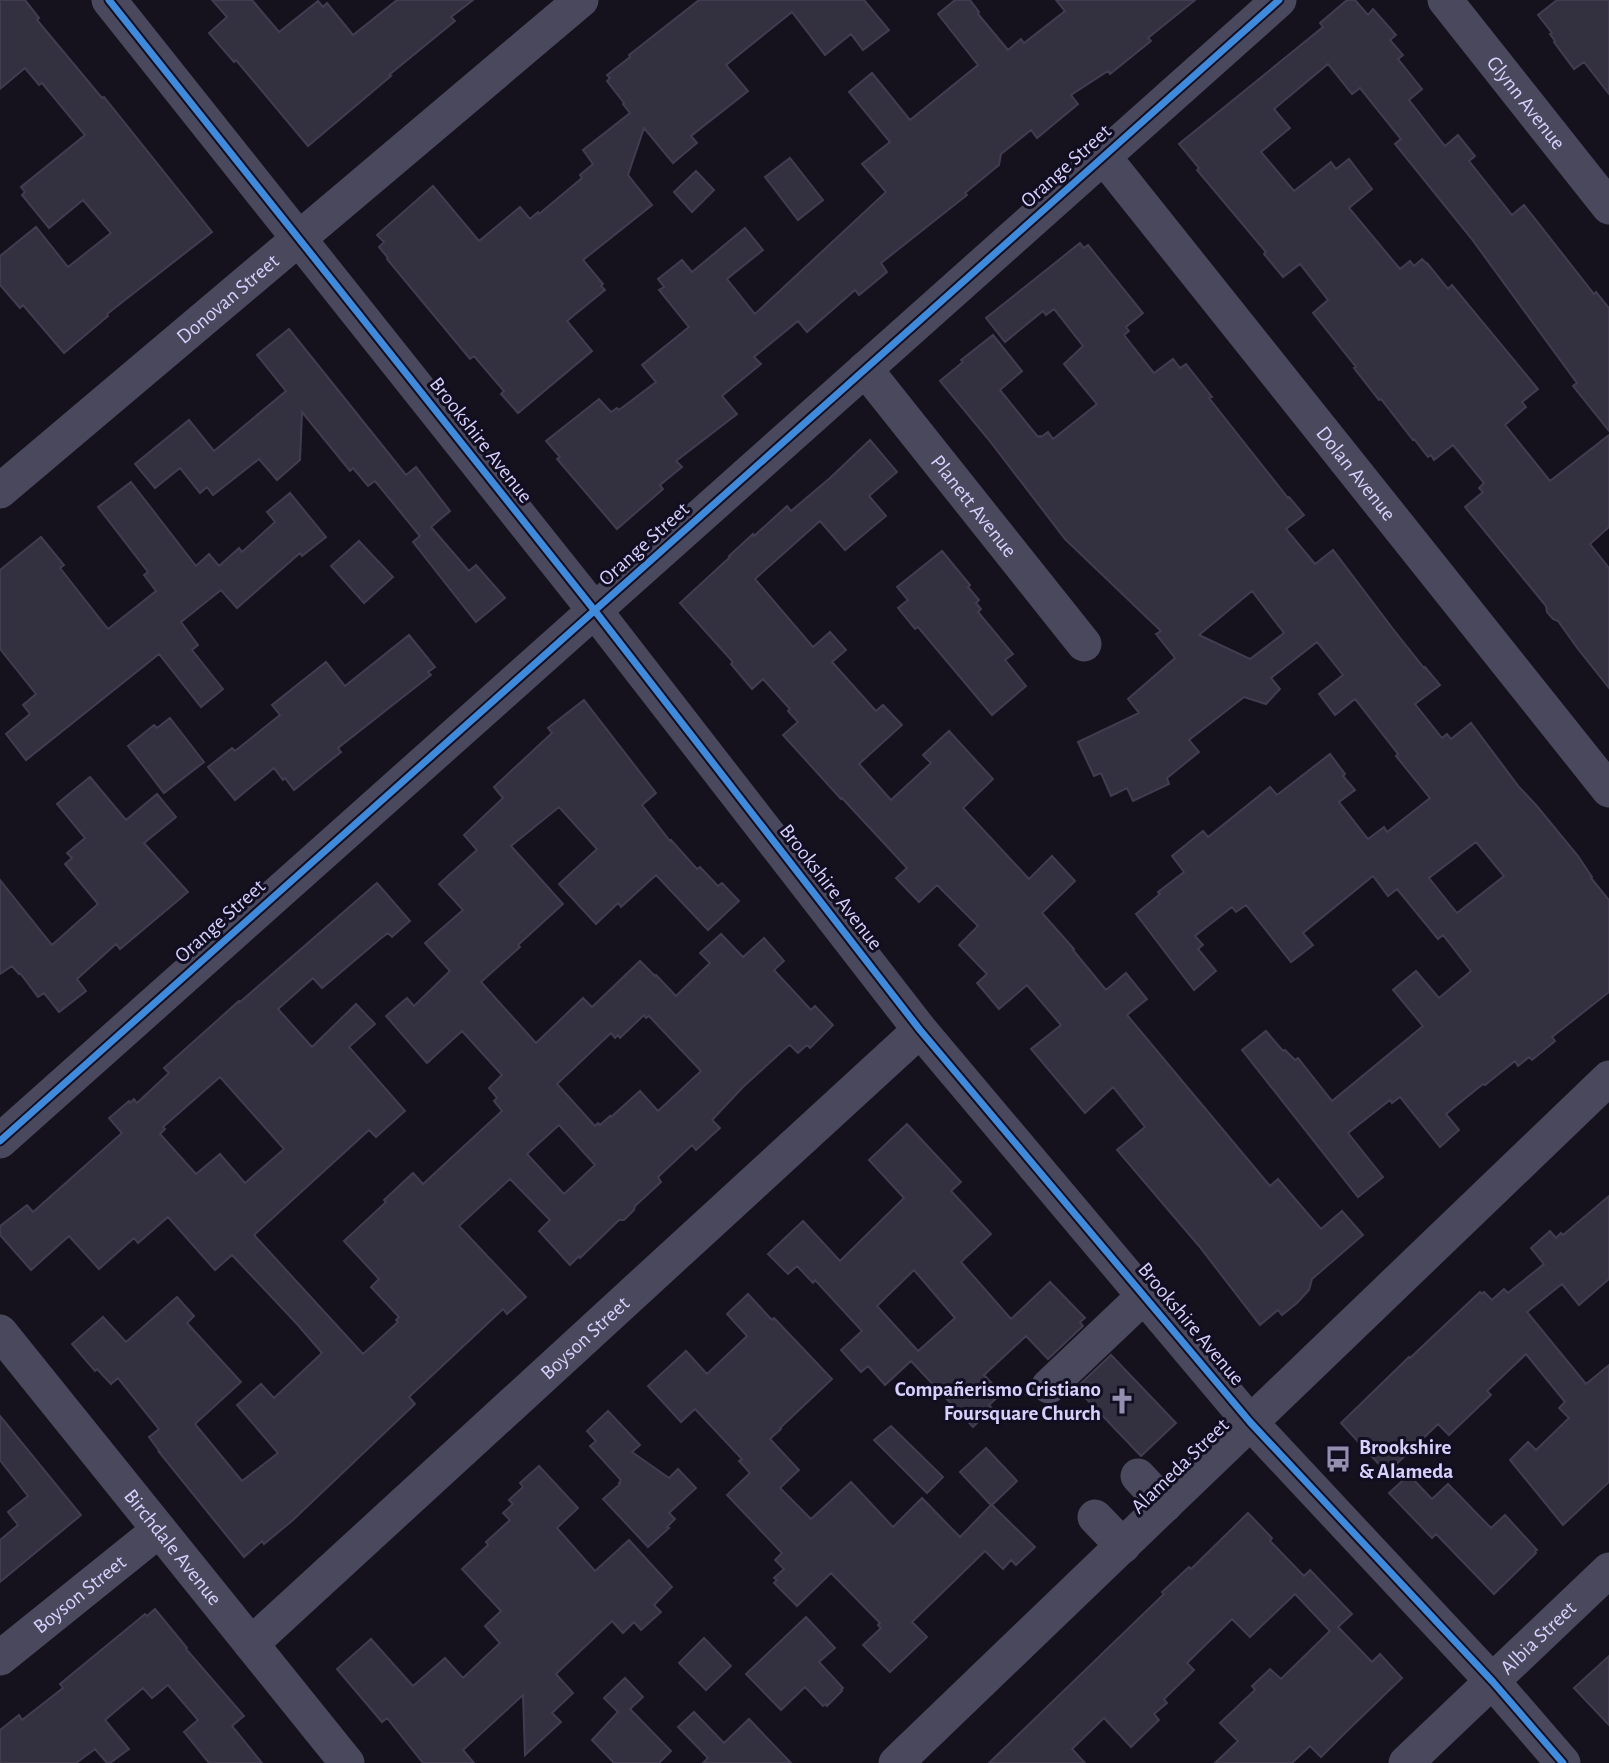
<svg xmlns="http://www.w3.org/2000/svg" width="1609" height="1763" font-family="'Alegreya Sans',sans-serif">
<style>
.building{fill:#33303f;stroke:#423c51;stroke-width:2;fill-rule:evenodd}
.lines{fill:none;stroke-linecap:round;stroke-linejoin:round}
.minor{stroke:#4a485d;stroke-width:35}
.cycleway-casing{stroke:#120e21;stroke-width:11}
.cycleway{stroke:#408adc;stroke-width:7}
.labels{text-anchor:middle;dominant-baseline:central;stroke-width:6;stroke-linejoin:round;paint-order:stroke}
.street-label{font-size:21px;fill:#d8d0fd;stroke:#120e21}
.poi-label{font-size:21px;font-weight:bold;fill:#d8d0fd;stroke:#120e21;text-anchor:end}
</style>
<rect width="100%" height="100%" fill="#15121d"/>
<path class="building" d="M0 0H25L39 18 37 20 102 98 104 97 212 232 107 314 108 316 64 353 23 305 20 308 0 285V256L36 227 68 267 111 233 83 200 49 228 22 195 25 192 21 187 85 135 42 83 39 85 25 68 0 89Z
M212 0H252L279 32 318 1 323 7 327 3 353 35 397 0H473L451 17 455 21 389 75 391 76 308 146 236 60 234 62 209 33 227 17Z
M699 0H864L889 30 863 50 851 34 825 55 792 12 726 65 748 91 691 136 697 143 673 163 644 128 628 175 652 205 583 260 603 284 601 286 605 290 567 321 592 351 518 413 501 394 504 391 474 356 470 359 387 259 388 258 379 247 384 242 377 235 433 186 479 241 520 207 530 219 538 212 539 214 582 178 580 175 593 164 583 150 630 113 623 104 624 103 607 81 610 78 607 75 630 57 629 55Z
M955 0H970L979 12 978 14 1008 50 1021 39 1024 43 1065 11 1056 0H1195L1148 38 1151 41 1110 74 1108 71 1071 95 1078 104 1037 138 1031 130 1001 154 999 165 965 193 967 195 881 263 887 272 859 295 855 290 807 332 798 321 754 357 761 364 722 396 737 414 676 461 682 467 660 485 663 489 617 529 557 459 560 457 546 441 599 399 611 412 617 408 619 410 656 382 642 365 689 327 659 290 664 287 658 279 682 260 692 272 745 228 763 250 727 279 755 314 886 192 862 164 890 142 849 92 872 73 910 120 978 65 938 14Z
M1347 0H1355L1368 15 1373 9 1396 35 1390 40 1403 55 1398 59 1422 89 1409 100 1445 146 1458 135 1475 156 1469 161 1512 215 1524 205 1594 294 1596 292 1609 308V431L1573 386 1577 383 1471 238 1395 144 1401 139 1360 88 1352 94 1328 64 1274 109 1290 128 1261 152 1294 191 1331 162 1336 169 1349 159 1372 189 1349 208 1400 269 1410 261 1414 266 1422 259 1426 263H1427L1448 289 1452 285 1538 389 1522 402 1526 407 1505 425 1550 481 1609 435V527L1590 544 1609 568V688L1578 649 1558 621 1553 619 1547 612 1546 606 1465 507 1483 492 1479 488 1484 483 1453 445 1434 460 1431 455 1428 457 1414 439 1413 440 1381 399 1379 400 1354 368 1356 367 1313 313 1328 300 1300 264 1283 277 1264 254 1266 252 1197 170 1199 168 1179 144 1323 27 1320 23Z
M1557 0H1609V94L1584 62 1574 69 1554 42 1555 41 1550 34 1552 33 1538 15Z
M790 158 823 200 798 220 765 177Z
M696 171 714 190 692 212 674 192Z
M1080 243 1084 248 1088 245 1143 313 1126 327 1129 331 1124 335 1154 373 1173 359 1180 368 1186 364 1212 397 1209 398 1288 498 1289 497 1304 515 1286 529 1315 564 1333 550 1393 629 1424 668 1425 667 1440 685 1415 704 1442 738 1447 734 1451 739 1471 723 1519 787 1536 805 1578 856 1592 877 1591 878 1609 900V992L1552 1037 1555 1041 1532 1060 1529 1057 1518 1066 1515 1061 1485 1085 1483 1084 1446 1114 1459 1130 1440 1147 1400 1097 1392 1103 1390 1100 1348 1133 1383 1177 1358 1197 1242 1050 1266 1031 1283 1051 1285 1050 1295 1060 1298 1058 1332 1101 1423 1026 1393 990 1416 971 1439 998 1471 971 1443 935 1438 939 1397 889 1388 896 1373 876 1303 933 1313 945 1291 962 1246 905 1236 912 1232 907 1195 936 1203 945 1198 949 1216 971 1194 990 1136 914 1160 894 1158 892 1184 872 1172 856 1203 831 1208 837 1270 787 1277 795 1330 754 1345 774 1343 776 1355 790 1339 802 1368 839 1384 827 1387 832 1430 798 1396 756 1398 754 1355 699 1335 715 1319 694 1343 675 1317 642 1271 678 1280 689 1266 704 1244 697 1189 740 1199 752 1167 778 1169 784 1133 801 1127 788 1111 796 1101 773 1094 776 1078 742 1139 713 1128 699 1175 658 1156 634 1161 631 1065 539 989 440 940 381 963 362 961 360 993 335 1022 371 1000 390 1038 437 1040 436 1041 437 1048 432 1053 439 1097 404 1064 364 1083 346 1054 309 1046 315 1043 311 1005 342 986 318ZM1252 591 1284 633 1250 659 1199 635ZM1476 842 1504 876 1457 913 1429 878Z
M289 329 406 475 416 467 450 511 431 527 469 571 476 565 505 598 476 622 413 542 420 536 375 481 368 486 353 468 350 471 302 412 300 460 277 480 259 459 213 495 207 487 200 493 180 468 155 488 135 464 189 420 214 451 286 391 257 355Z
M870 440 897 472 869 496 886 516 845 550 820 521 755 579 813 647 830 632 846 650 832 662 876 711 883 705 902 725 859 764 891 800 931 763 923 755 949 731 993 779 963 808 1029 879 1052 856 1075 881 1042 913 1074 949 1073 950 1106 990 1126 973 1147 999 1127 1015 1270 1186 1278 1179 1321 1229 1342 1211 1363 1235 1312 1279 1309 1290 1297 1303 1282 1315 1278 1310 1260 1325 1199 1246 1117 1150 1145 1127 1113 1087 1085 1113 1031 1049 1061 1025 1027 985 999 1009 977 983 987 974 959 945 978 926 937 885 919 902 896 878 907 868 842 798 841 799 783 735 798 722 788 711 790 709 763 679 752 689 731 664 733 662 680 603 730 557 729 556 753 534 754 536 787 506 791 511 830 478Z
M131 482 196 566 209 554 219 566 239 548 242 552 275 522 267 512 290 493 326 537 302 556 300 553 237 608 221 590 181 622 198 645 192 650 223 689 201 707 159 654 26 760 6 734 30 714 23 705 36 694 0 649V570L41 537 64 565 60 568 108 629 156 591 144 575 148 572 98 507Z
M359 541 393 577 364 603 331 566Z
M942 551 970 585 968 587 979 600 976 603 981 609 978 612 1013 654 1005 660 1026 686 992 715 918 627 915 629 898 608 908 600 897 587Z
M409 635 435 667 428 672 431 675 338 748 341 752 294 790 285 778 283 780 274 768 235 800 208 767 232 748 235 751 280 715 272 705 326 662 345 686Z
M584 700 656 793 642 805 670 841 671 840 697 869 700 867 718 886 722 883 739 901 708 930 656 875 621 907 618 903 596 924 559 884 597 849 559 807 511 846 563 904 518 945 520 947 481 982 536 1043 583 998 592 1007 640 961 655 976 656 975 676 996 710 963 700 953 721 934 743 957 764 938 784 961 774 970 811 1010 815 1006 833 1025 810 1048 807 1045 798 1053 790 1045 788 1046 743 1087 712 1120 720 1128 696 1150 692 1145 658 1177 661 1182 635 1206 634 1210 624 1220H619L580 1258 579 1256 570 1265 539 1231 550 1220 510 1179 459 1226 526 1297 507 1314 503 1309 409 1397 415 1404 293 1520 264 1544 262 1541 244 1557 159 1452H160L149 1437 159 1429 118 1378 111 1384 97 1369 95 1371 72 1344 103 1317 126 1342 177 1297 194 1316 187 1323 241 1382 195 1424 242 1481 278 1453 237 1405 261 1384 274 1398 322 1353 297 1324 232 1255 215 1270 168 1217 138 1243 134 1238 99 1269 69 1236 31 1270 0 1235V1226L27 1205 33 1212 122 1133 109 1118 129 1101 130 1103 134 1099 137 1103 169 1073 164 1068 239 1001 240 1002 377 883 410 921 392 937 388 933 380 939 322 988 313 978 278 1009 312 1047 356 1004 375 1024 349 1047 405 1111 376 1137 369 1130 254 1235 363 1354 398 1322 396 1320 399 1317 371 1287 379 1279 344 1241 386 1202 384 1200 413 1173 423 1184 502 1111 494 1101 497 1098 489 1088 502 1075 462 1031 427 1063 386 1016 407 998 414 1006 450 971 425 943 463 910 439 884 477 850 464 835 503 798 494 787 552 733 548 728ZM644 1015 646 1018 649 1016 701 1071 658 1111 640 1091 611 1117 610 1116 600 1125 598 1123 595 1126 557 1084 611 1033 615 1038 618 1035 620 1038ZM220 1077 284 1149 245 1183 220 1154 196 1174 160 1134 165 1129 163 1127ZM559 1125 595 1165 564 1194 527 1154Z
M170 718 204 762 164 793 128 746 154 725 157 728Z
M90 777 126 820 157 794 176 817 144 843 188 892 120 949 116 944 77 979 86 991 59 1012 44 993 38 997 20 973 19 974 12 966 0 974V880L52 945 98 904 65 864 72 858 67 853 85 838 57 804Z
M907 1124 961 1182 951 1191 991 1234 961 1262 1011 1319 1050 1282 1085 1318 1080 1322 1083 1326 1048 1359 1026 1336 984 1375 998 1390 996 1391 1000 1395 989 1405 992 1408 973 1427 911 1361 885 1385 868 1366 861 1372 841 1350 862 1331 815 1280 813 1283 797 1266 788 1274 768 1254 803 1221 840 1261 904 1198 869 1160ZM914 1270 955 1318 918 1351 877 1306Z
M1609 1196V1279L1579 1305 1562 1284 1527 1312 1586 1384 1609 1365V1482L1563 1525 1510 1460 1528 1442 1536 1450 1569 1418 1559 1408 1565 1402 1526 1354 1487 1391 1491 1395 1449 1435 1438 1424 1387 1473 1341 1423 1409 1357 1410 1358 1480 1292 1482 1294 1484 1292 1492 1300 1504 1289 1508 1293 1544 1264 1531 1248 1550 1231 1556 1238 1561 1233 1563 1235Z
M748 1294 772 1320 774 1318 832 1379 780 1428 781 1429 770 1439 799 1470 780 1488 811 1519 851 1482 893 1527 922 1498 960 1537 991 1505 960 1472 986 1448 1017 1481 992 1505 1035 1547 1016 1565 1011 1560 1003 1569 985 1551 912 1622 927 1637 890 1672 863 1645 881 1628 878 1625 880 1623 831 1573 797 1606 774 1583 777 1580 774 1578 784 1569 775 1560 782 1553 727 1495 750 1473 739 1461 742 1459 695 1409 681 1422 648 1386 686 1351 707 1374 747 1336 727 1314Z
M1111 1355 1176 1423 1141 1456 1076 1388Z
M608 1411 640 1445 632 1452 669 1478 678 1469 696 1488 669 1513 675 1519 667 1527 669 1528 648 1547 603 1499 620 1484 619 1483 621 1480 590 1446 596 1441 587 1431Z
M0 1416 81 1515 0 1582V1540L18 1525 8 1512 28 1496 0 1460Z
M891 1426 943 1477 927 1493 874 1440Z
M539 1466 578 1508 557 1528 595 1571 629 1540 672 1587 654 1605 661 1612 641 1630 634 1622 623 1633 612 1621 556 1674 573 1693 552 1713 561 1722 525 1755 523 1695 463 1750 474 1763H423L387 1718 382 1722 337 1669 371 1639 413 1686 445 1658 463 1678 500 1643 485 1626 501 1611 462 1569 488 1545 486 1542 510 1520 503 1513 513 1504 509 1500 523 1487 520 1483Z
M1409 1475 1432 1499 1448 1484 1491 1528 1505 1515 1537 1550 1535 1551 1536 1553 1494 1594 1436 1534 1432 1538 1389 1493Z
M1248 1513 1272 1538 1270 1541 1304 1576 1310 1570 1352 1614 1338 1627 1372 1662 1380 1654 1402 1678 1345 1733 1321 1757 1310 1746 1292 1763H1215L1238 1741 1220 1723 1255 1690 1252 1686 1270 1669 1281 1679 1330 1631 1295 1594 1250 1637 1232 1619 1187 1663 1194 1670 1164 1699 1167 1703 1154 1714 1159 1720 1131 1747 1104 1718 1072 1749 1085 1763H989L1164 1594 1162 1592 1189 1567 1191 1569Z
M155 1609 187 1648 186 1649 244 1716 232 1726 262 1763H209L184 1732 198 1720 168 1685 152 1698 143 1688 105 1720 129 1749 110 1763H107L95 1749 76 1763H0V1730L19 1715 22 1720 63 1688 60 1684 145 1614 147 1616Z
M806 1617 835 1648 819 1662 843 1688 841 1690 842 1691 827 1706 826 1704 823 1706 805 1687 781 1710 746 1674Z
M704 1638 731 1666 706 1690 679 1663Z
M1609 1656V1725L1574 1688Z
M625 1678 643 1697 630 1709 671 1751 659 1763H614L592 1740 618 1712 604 1698Z
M694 1712 724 1743 749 1719 791 1763H703L708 1758 678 1727Z"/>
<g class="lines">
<g class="minor">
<path d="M109 0 595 611 920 1030 1250 1422 1493 1682 1563 1763"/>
<path id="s1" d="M1445 0 1609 207"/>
<path id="s2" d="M1103 156 1609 790"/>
<path id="s3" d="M865 369 1084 644"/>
<path id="s4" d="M0 491 581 0"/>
<path d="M0 1141 1279 0"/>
<path id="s5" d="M0 1332 347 1763"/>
<path d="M1049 1386 1144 1296"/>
<path d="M1138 1476 1165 1505"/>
<path d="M1095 1517 1123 1546"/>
<path id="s6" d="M251 1644 920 1030"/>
<path id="s7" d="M0 1658 159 1530"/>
<path d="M896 1763 1609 1078"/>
<path id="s8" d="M1406 1763 1609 1570"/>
</g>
<g class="cycleway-casing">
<path id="cycleway" d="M109 0 595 611 920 1030 1250 1422 1493 1682 1563 1763
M0 1141 1279 0"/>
</g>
<use href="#cycleway" class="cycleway"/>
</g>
<defs>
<g id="church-bare" transform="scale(2.1)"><path d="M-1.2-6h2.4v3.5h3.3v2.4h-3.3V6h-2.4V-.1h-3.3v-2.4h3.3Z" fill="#948eaf" stroke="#120e21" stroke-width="2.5" paint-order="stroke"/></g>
<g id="bus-bare" transform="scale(2.1)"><path d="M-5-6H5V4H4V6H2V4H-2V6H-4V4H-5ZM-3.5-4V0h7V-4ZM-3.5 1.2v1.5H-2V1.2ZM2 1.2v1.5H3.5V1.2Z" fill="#948eaf" stroke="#120e21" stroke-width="2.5" paint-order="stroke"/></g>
</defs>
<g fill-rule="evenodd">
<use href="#church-bare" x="1122" y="1401"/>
<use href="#bus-bare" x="1338" y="1459"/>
</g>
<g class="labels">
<g class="street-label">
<text stroke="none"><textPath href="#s1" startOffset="131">Glynn Avenue</textPath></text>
<text transform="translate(1066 166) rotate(-42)">Orange Street</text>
<text stroke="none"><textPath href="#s4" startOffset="298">Donovan Street</textPath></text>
<text transform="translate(481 440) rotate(52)">Brookshire Avenue</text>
<text stroke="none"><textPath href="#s2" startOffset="406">Dolan Avenue</textPath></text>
<text stroke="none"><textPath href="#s3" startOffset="175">Planett Avenue</textPath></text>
<text transform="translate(644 544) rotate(-42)">Orange Street</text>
<text transform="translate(831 887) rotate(52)">Brookshire Avenue</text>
<text transform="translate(220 921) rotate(-42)">Orange Street</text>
<text transform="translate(1191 1324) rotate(50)">Brookshire Avenue</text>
<text stroke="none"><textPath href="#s6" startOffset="453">Boyson Street</textPath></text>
<text transform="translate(1180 1466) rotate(-44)">Alameda Street</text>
<text stroke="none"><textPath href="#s5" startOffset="276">Birchdale Avenue</textPath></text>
<text stroke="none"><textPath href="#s7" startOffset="102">Boyson Street</textPath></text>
<text stroke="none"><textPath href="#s8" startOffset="182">Albia Street</textPath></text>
</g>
<g class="poi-label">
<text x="1101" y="1389">Compañerismo Cristiano<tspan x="1101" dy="24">Foursquare Church</tspan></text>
<text x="1359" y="1447" text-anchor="start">Brookshire<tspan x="1359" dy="24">&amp; Alameda</tspan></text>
</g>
</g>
</svg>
